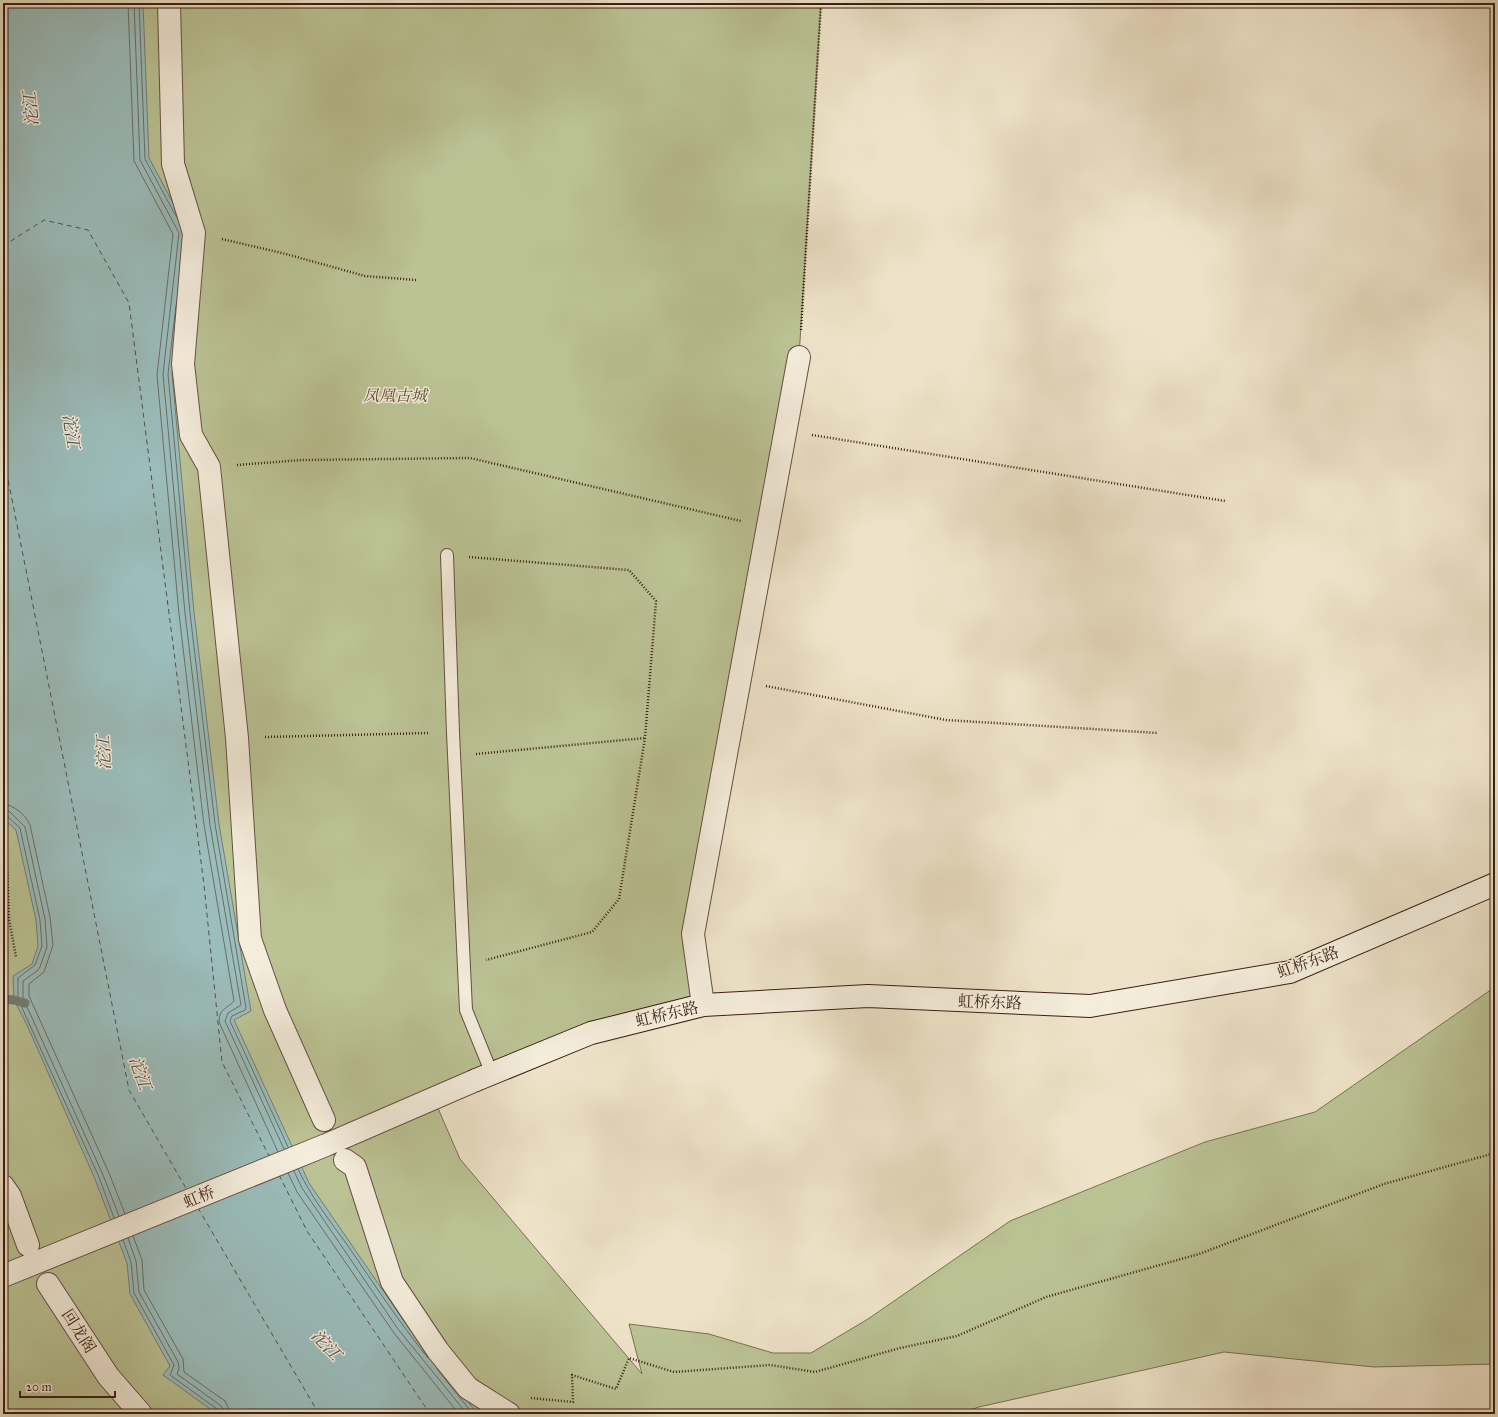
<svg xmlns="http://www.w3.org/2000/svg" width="1498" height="1417" font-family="'IM FELL Great Primer','Noto Serif SC',serif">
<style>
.green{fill:#bbc395;stroke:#7b7054}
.water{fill:#9bbdbc;stroke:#757d78}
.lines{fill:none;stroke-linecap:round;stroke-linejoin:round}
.shore{stroke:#6b6e67;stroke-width:1}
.stream{stroke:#757d78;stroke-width:9}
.ferry{stroke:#584e45;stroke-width:1;stroke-dasharray:5 4;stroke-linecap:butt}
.lane-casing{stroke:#684f40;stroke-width:14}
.street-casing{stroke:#684f40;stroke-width:24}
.secondary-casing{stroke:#3b1e12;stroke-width:24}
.path{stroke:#3b1e12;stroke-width:2.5;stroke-dasharray:1 2;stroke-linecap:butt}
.lane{stroke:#f4eddc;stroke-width:12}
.street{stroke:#f4eddc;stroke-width:22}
.secondary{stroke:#f4eddc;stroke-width:22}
.labels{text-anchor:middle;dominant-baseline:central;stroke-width:3;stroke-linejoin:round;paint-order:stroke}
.park-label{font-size:16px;font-style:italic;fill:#615039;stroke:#f4eddc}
.street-label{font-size:16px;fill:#3b1e12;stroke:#f4eddc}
.water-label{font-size:17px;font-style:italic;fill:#584e45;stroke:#f4eddc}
</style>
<rect width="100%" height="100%" fill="#eee3c9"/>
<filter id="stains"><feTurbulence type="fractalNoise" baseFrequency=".005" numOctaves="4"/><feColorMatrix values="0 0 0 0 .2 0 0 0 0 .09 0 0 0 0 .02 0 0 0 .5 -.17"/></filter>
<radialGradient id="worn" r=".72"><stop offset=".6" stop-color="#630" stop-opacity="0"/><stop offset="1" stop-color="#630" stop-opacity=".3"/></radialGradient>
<path class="green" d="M3 3H821L799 357 693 934 703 1005 434 1099 460 1159 642 1374 629 1324 709 1334 773 1353H811L868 1319 1010 1221 1205 1142 1315 1112 1495 987V1364L1374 1367 1224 1352 979 1407 957 1414H3Z"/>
<path class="water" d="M3 3H143L149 158 188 231 172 374 194 612 219 824 251 1011 234 1020 309 1183 406 1324 478 1414H217L163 1375 170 1366 130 1294 127 1263 95 1179 27 1025 14 1000 13 976 32 964 38 946 36 920 16 830 3 818Z"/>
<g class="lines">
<path class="shore" d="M128 3 134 161 173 234 157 375 179 614 204 825 234 1001C227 1009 219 1008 219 1022L278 1152
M134 3 140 160 179 233 163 374 185 613 210 825 241 1005 228 1013 225 1021 284 1149
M139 3 145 159 177 218
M176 305 168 374 190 613 215 824 246 1008 245 1010 232 1016 230 1021 288 1147
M3 804C14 805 26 815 30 825L50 917 53 945 44 972 29 984V996L109 1173 125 1214
M3 810 10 812 25 827 45 919 47 947 40 967 37 971 23 981V998L103 1175 119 1216
M3 815 7 816 20 828 40 920 42 946 35 965 18 978V999L99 1177 114 1218
M298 1169C311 1197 330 1221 348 1246 374 1284 399 1322 428 1358
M294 1171 302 1188 398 1329 467 1414
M288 1173 297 1192 394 1333 459 1414
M133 1236 142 1260 144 1290 183 1359 184 1372 225 1401 228 1407 230 1414
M128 1238 136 1261 139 1292 178 1362 179 1368 177 1374 220 1405 223 1409 224 1414
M123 1240 131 1262 134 1293 174 1365 173 1368 170 1375 217 1409 219 1414
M437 1369 473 1414"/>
<path class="stream" d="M3 999 14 1000 25 1003"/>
<path class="ferry" d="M3 246 44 220 88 230 129 303 204 885 222 1062 269 1156
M3 454 129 1090 187 1190
M279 1175 307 1231 430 1414
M198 1208 319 1414"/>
<g class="lane-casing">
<path id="lane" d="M447 555 453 733 466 1010 492 1074"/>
</g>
<g class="street-casing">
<path id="street" d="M169 3 173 164 194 233 183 364 191 435 209 467 237 738 250 939 275 1010 324 1120
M703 1005 693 934 799 357
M345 1160 355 1167 392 1282 438 1351 468 1388 509 1414
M3 1186 10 1196 28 1245
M3 1276 326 1145 476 1080
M48 1284 108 1376 141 1414"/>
</g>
<g class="secondary-casing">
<path id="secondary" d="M476 1080 591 1033 703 1005 868 996 1090 1006 1290 972 1495 884"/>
</g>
<path class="path" d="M222 239 286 254 365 276 416 280
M801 330 821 3
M812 435 1225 501
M237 465 302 460 470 458 741 521
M469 557 629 570 656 601 645 738 619 899 592 932 486 960
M766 686 946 720 1158 733
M265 737 430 733
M476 754 645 738
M6 839 9 919 16 957
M3 920 9 919
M531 1398 573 1402 572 1375 616 1389 629 1358 674 1372 770 1365 815 1372 900 1348 957 1336 1046 1297 1199 1254 1384 1184 1495 1153"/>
<use href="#lane" class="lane"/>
<use href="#street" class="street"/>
<use href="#secondary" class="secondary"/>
</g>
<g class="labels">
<g class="park-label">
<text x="395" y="395">凤凰古城</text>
</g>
<g class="street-label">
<text transform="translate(1308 962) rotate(-20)">虹桥东路</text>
<text transform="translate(990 1002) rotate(2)">虹桥东路</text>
<text transform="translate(667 1014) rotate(-13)">虹桥东路</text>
<text transform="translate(199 1197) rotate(-22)">虹桥</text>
<text transform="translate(79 1331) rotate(57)">回龙阁</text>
</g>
<g class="water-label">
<text transform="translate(31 109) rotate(-95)">沱江</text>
<text transform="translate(71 431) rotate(82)">沱江</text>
<text transform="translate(104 753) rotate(-92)">沱江</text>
<text transform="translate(140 1073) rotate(71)">沱江</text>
<text transform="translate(326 1345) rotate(47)">沱江</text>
</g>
</g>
<rect width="1498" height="1417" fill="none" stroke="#eee3c9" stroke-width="16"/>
<rect x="4" y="4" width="1490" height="1409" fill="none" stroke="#3b1e12" stroke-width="2"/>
<rect x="8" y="8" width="1482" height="1401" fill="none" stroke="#3b1e12"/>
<path d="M20 1391v6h95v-6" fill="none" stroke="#3b1e12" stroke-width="2"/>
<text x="26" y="1391" font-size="12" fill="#3b1e12" stroke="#f4eddc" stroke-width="3" paint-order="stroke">20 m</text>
<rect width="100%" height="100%" filter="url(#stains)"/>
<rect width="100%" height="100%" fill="url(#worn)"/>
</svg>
